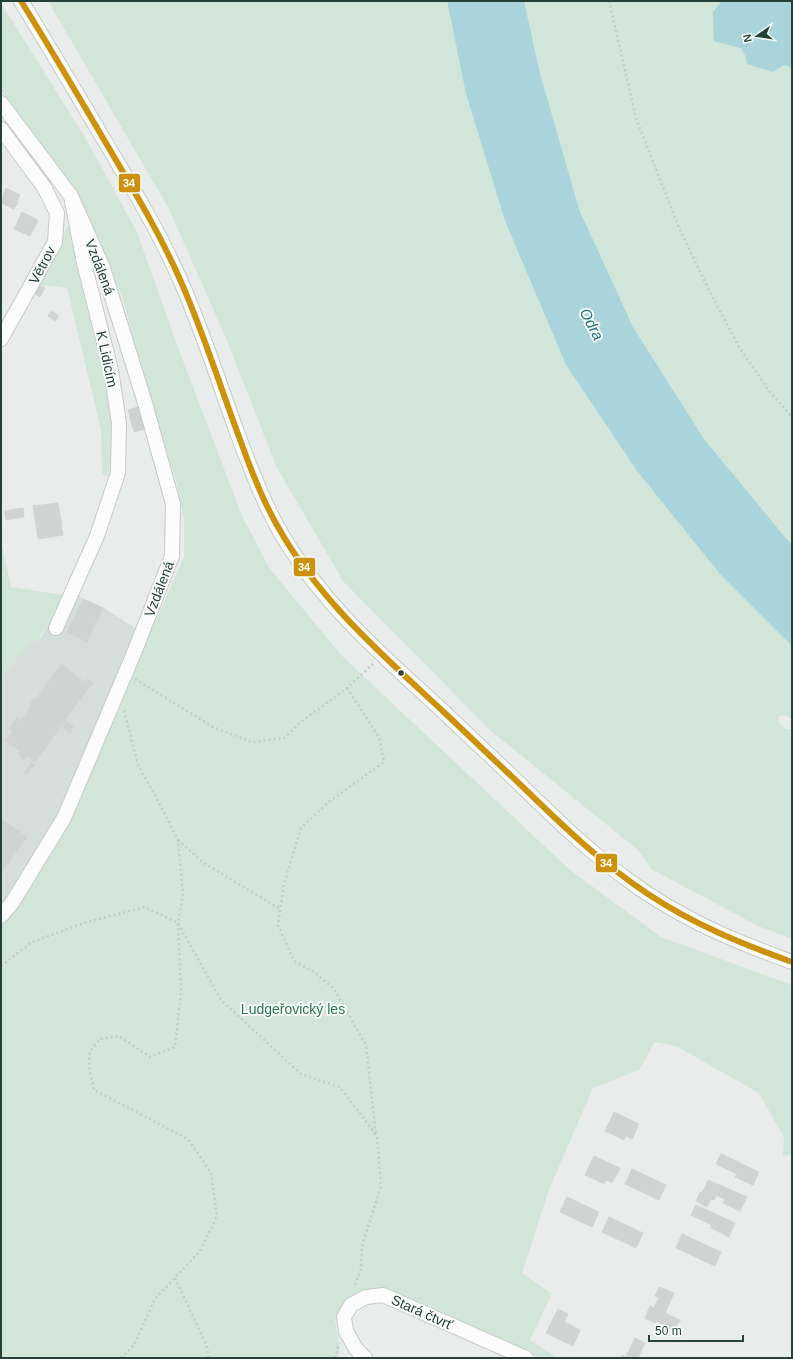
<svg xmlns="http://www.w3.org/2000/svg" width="793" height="1359" font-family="Arial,sans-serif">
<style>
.built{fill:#d6dedb}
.green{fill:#d1e6d8}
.water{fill:#a9d4db}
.building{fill:#cfd4d2;stroke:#d1d6d4}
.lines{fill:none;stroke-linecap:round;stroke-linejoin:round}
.minor-casing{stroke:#c5cac8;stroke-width:16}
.path{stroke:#c3ccca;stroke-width:2.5;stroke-dasharray:2 3;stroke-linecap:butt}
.minor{stroke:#fcfcfc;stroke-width:14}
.bus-1-casing{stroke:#f7fbf9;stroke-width:9}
.bus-1{stroke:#cd920c;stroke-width:6}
.bus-dot{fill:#24423a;stroke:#f7fbf9;stroke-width:1.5}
.labels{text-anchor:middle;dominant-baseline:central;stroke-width:4;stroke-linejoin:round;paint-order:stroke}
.street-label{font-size:14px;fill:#24423a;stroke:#f7fbf9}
.park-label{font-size:14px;fill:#2d7a4b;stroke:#f7fbf9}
.water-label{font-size:15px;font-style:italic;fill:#1c6f80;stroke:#f7fbf9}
.line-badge{stroke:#f7fbf9;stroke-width:1.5}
.badge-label{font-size:11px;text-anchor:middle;font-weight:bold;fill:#fff}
</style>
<rect width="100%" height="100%" fill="#e8edeb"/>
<path class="built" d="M66 590 104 608 138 630 60 812 1 908V678L28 643 40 639Z"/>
<path class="green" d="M48 1H447L466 94 505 221 566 365 637 471 720 574 792 646V720C788 716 784 714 779 717L778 719C781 726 784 730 792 729V939L758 926 651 869 638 850 491 731 343 581 276 466 228 343 169 209Z
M524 1H792V544L785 537 704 439 633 327 579 209 540 73Z
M1 3 86 139 137 232 179 350 242 516 270 569 342 656 570 870 661 937 792 985V1154L783 1156 784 1138 759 1093 676 1046 655 1042 639 1070 593 1088 549 1190 522 1273 552 1294 530 1340 558 1358 539 1357 507 1344 415 1302 380 1288 362 1291 348 1299 335 1320 340 1351 337 1358H1V922L18 904 131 676 184 557V520L176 480 151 403 122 296 81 198 1 90Z
M69 224 114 416 109 476 102 475 101 430 67 288 34 284Z
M1 540 11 587 63 595 39 639 28 643 1 678Z"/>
<path class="water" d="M447 1H524L540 73 579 209 633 327 704 439 785 537 792 544V646L720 574 637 471 566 365 505 221 466 94Z
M739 1H792V68L784 65 773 72 747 64 746 57 741 48 714 41 713 12 721 2Z"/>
<path class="building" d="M6 188 20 195 17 201 3 195Z
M4 195 18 202 14 209 1 203Z
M22 212 38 220 30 236 14 229Z
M39 285 45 288 40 297 35 294Z
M51 311 59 316 55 321 48 316Z
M138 407 145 429 134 432 128 410Z
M58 503 62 525 61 526 63 535 38 539 33 506Z
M23 508 24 517 6 520 4 511Z
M83 599 103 608 99 617H98L87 642 67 632Z
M61 664 90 686 35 762 6 741Z
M88 679 93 683 91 686 86 682Z
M34 698 36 699 31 705 30 704Z
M17 718 21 720 12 732 9 729Z
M66 721 71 725 67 731 62 727Z
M71 725 74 727 70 733 67 731Z
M20 751 27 756 24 760 18 754Z
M31 762 34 765 26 775 24 773Z
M1 819 27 837 2 872H1Z
M614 1112 639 1124 632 1139 626 1136 624 1140 605 1131Z
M721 1154 759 1172 753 1185 735 1177 737 1174 716 1164Z
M594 1156 620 1168 612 1183 606 1180 604 1184 585 1175Z
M632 1169 666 1185 659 1200 625 1184Z
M708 1180 747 1197 740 1211 723 1203 725 1199 704 1190Z
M703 1190 716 1196 714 1200 711 1199 707 1207 696 1201 700 1192 702 1193Z
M567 1197 599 1212 592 1227 560 1212Z
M696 1205 735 1223 729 1237 711 1228 712 1225 691 1215Z
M609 1217 643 1233 636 1248 602 1232Z
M682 1234 721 1252 715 1266 676 1248Z
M659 1287 674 1293 665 1313 680 1320 675 1330 656 1321 655 1323 645 1318 650 1306 654 1308 659 1298 655 1296Z
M558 1309 568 1314 564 1322 580 1330 573 1346 546 1333Z
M635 1338 645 1343 638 1358H620L622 1355 626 1357Z"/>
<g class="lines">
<g class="minor-casing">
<path id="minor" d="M21 1C48 45 74 89 100 133 129 182 159 231 182 284 206 339 223 396 244 451 254 477 264 503 278 528 314 592 366 641 420 690 442 710 464 731 485 751 538 800 588 855 648 894 695 925 740 943 792 962
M1 103 71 196 84 263 111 370 119 423 118 473 97 536 56 628
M1 129 44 187 57 213 55 242 1 339
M1 916 12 903 64 818 134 653 172 556 173 504 145 403 103 268 71 196
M365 1358 356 1349 346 1331 344 1317 351 1305 366 1297 383 1295 526 1358"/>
</g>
<path class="path" d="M609 1 636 118 679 228 709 290 739 347 770 392 792 417
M135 679 213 727 252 742 284 738 302 721 347 688 373 664
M347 688 379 737 384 762 330 801 301 828 284 884 278 925 294 961 314 972 334 989 366 1045 376 1135
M178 840 204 863 280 909
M1 966 32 942 84 923 145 907 178 923 221 1000 301 1074 340 1087 377 1136 381 1186 362 1246 361 1269 354 1288
M175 1278 206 1344 209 1358
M121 1358 134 1345 155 1299 200 1251 217 1216 211 1173 188 1139 94 1090 89 1067 90 1051 100 1039 119 1036 150 1057 175 1047 181 991 178 923 183 895 178 840 157 799 138 765 124 710
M335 1358 339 1343"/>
<use href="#minor" class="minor"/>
<g class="bus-1-casing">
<path id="bus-1" d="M21 1C49 46 76 92 103 138 131 186 160 233 182 284 205 337 222 392 242 445 252 473 263 501 278 527 320 602 386 658 448 716 474 741 501 766 527 791 565 828 604 865 648 894 693 924 742 944 792 962"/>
</g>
<use href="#bus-1" class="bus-1"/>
</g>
<circle class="bus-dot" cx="401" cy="673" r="3.5"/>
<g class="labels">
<g class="street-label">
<text transform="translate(42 265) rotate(-62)">Větrov</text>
<text transform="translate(100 267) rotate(69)">Vzdálená</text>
<text transform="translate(107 359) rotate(78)">K Lidicím</text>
<text transform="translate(159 589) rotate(-69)">Vzdálená</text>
<text transform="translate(422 1312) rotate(24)">Stará čtvrť</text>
</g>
<g class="park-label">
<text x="293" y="1009">Ludgeřovický les</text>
</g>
<g class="water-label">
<text transform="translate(592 324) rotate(62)">Odra</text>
</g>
</g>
<g class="line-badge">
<rect x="118" y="173" width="23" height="20" rx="4" fill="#cd920c"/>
<rect x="293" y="557" width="23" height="20" rx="4" fill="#cd920c"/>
<rect x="595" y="853" width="23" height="20" rx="4" fill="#cd920c"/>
</g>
<g class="badge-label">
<text x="129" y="187">34</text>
<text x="304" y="571">34</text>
<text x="606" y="867">34</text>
</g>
<rect width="793" height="1359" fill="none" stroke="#24423a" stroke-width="4"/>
<g transform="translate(757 36) rotate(257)" stroke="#f7fbf9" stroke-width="3" paint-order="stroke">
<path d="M0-3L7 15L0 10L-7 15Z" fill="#24423a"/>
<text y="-6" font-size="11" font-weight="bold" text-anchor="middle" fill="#24423a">N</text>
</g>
<path d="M649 1335v6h94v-6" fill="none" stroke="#24423a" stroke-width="2"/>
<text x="655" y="1335" font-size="12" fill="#24423a" stroke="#f7fbf9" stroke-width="3" paint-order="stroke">50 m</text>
</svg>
